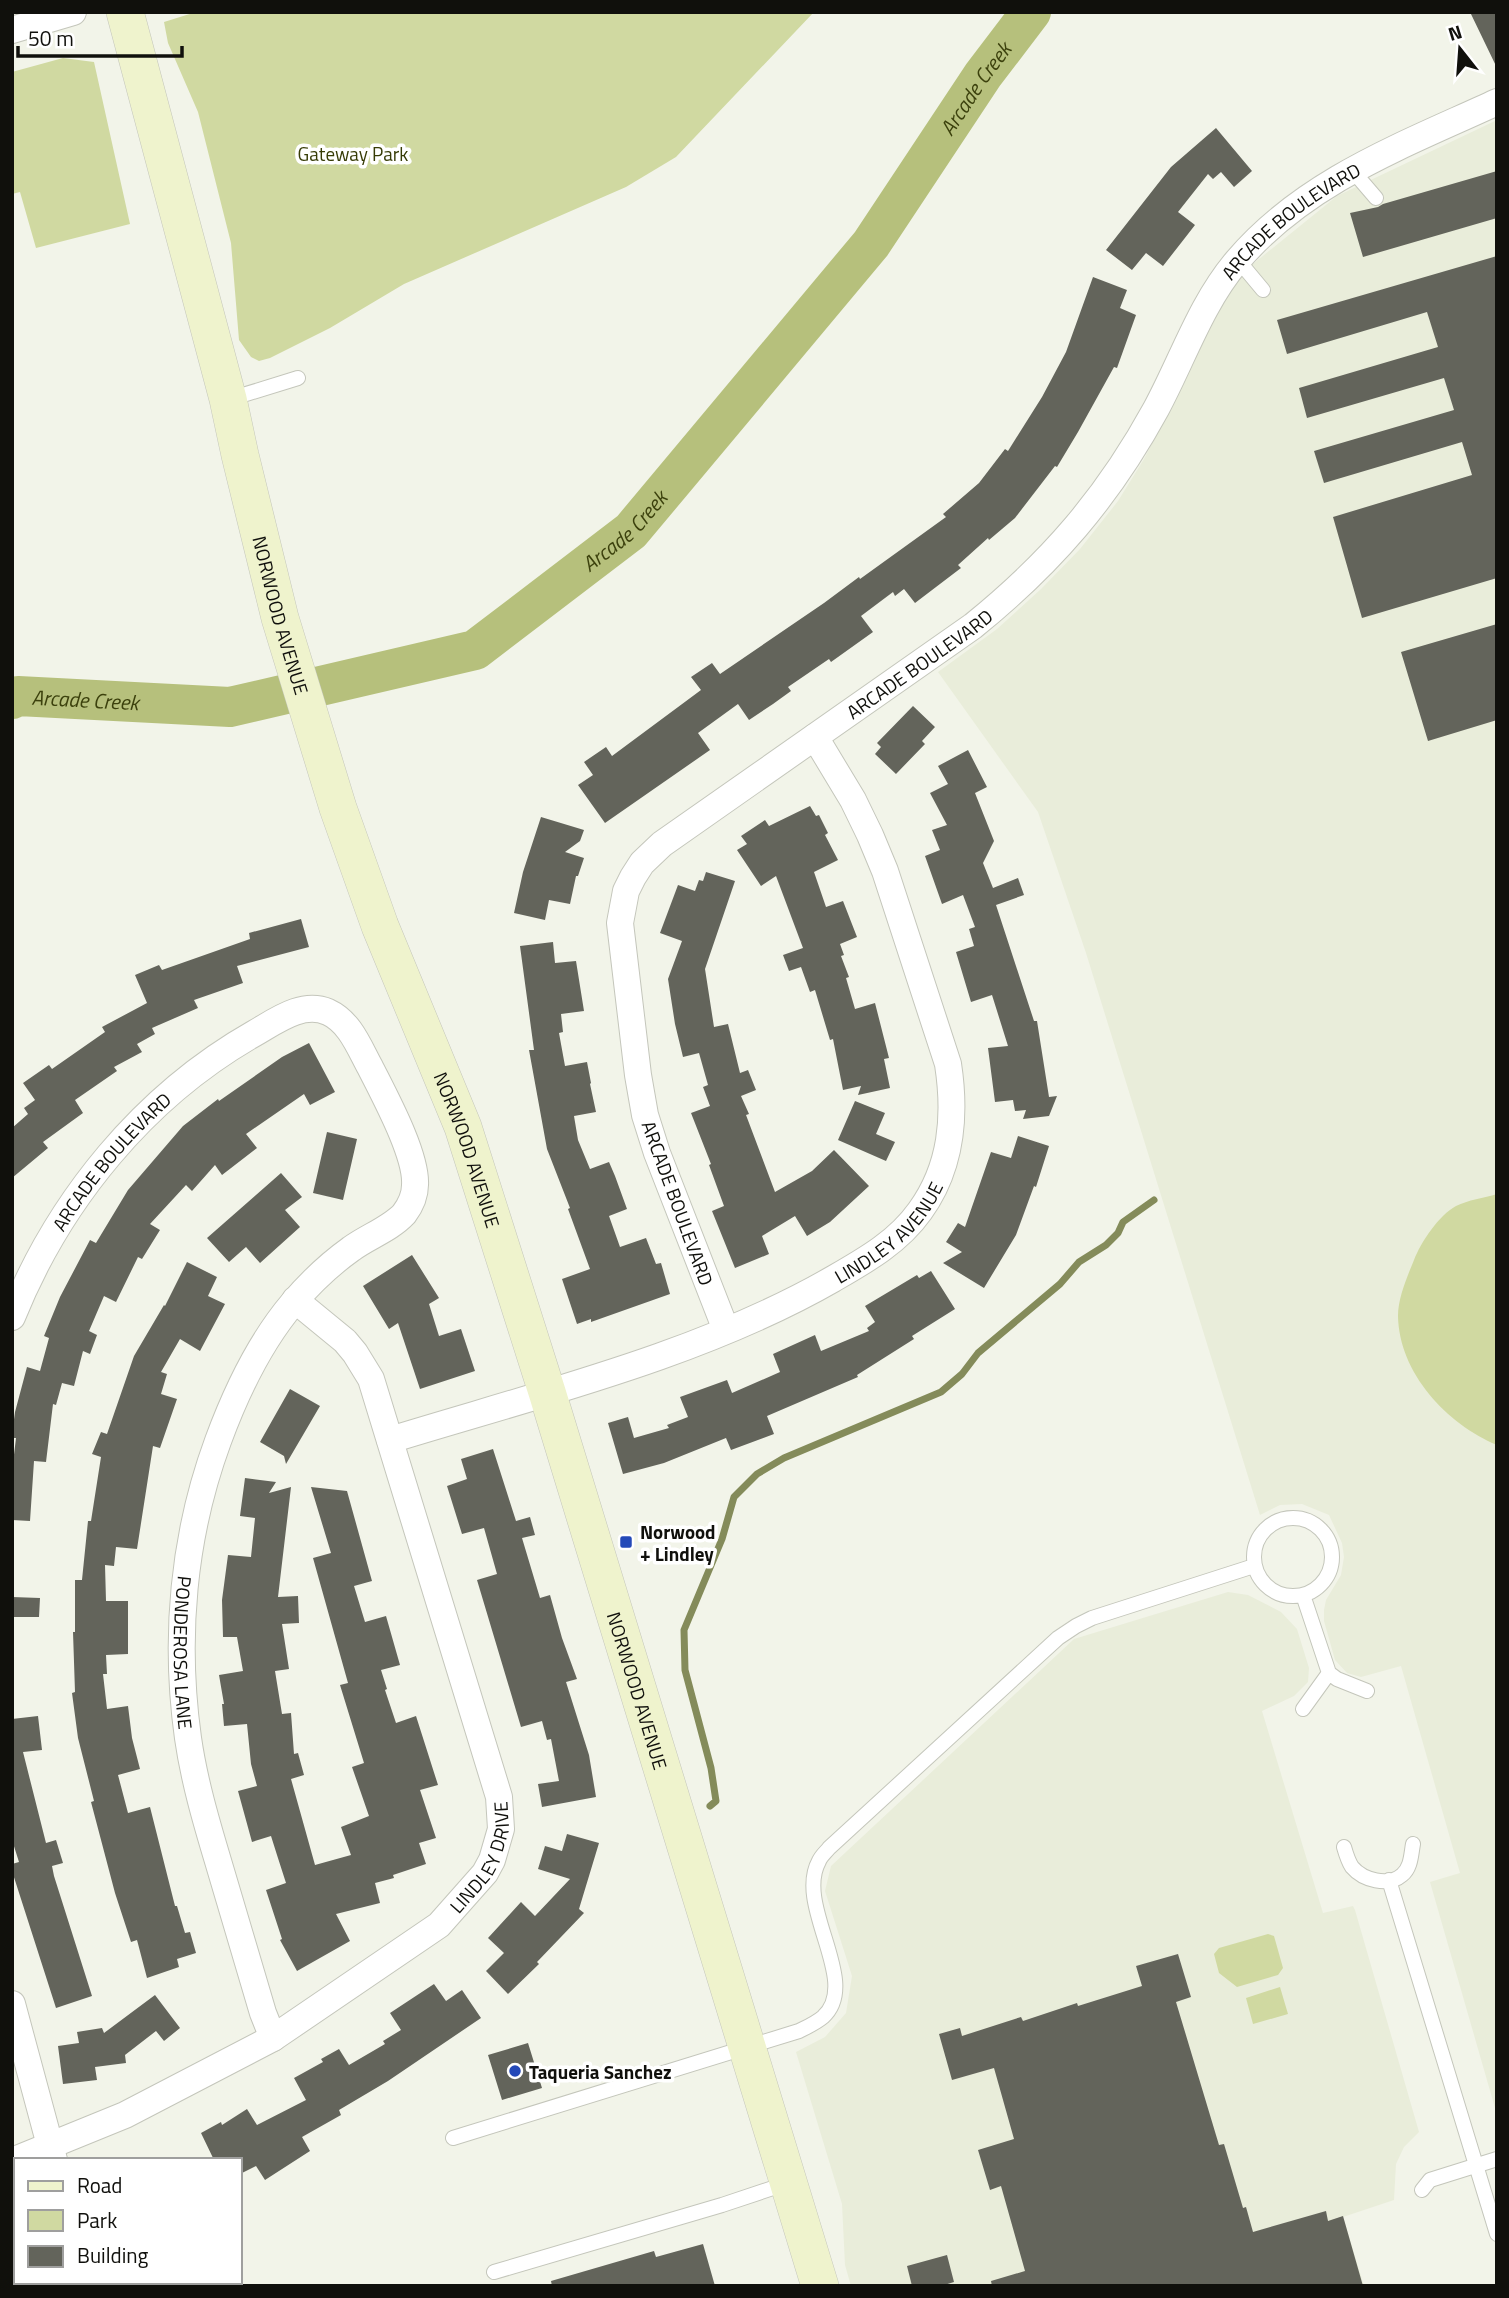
<svg xmlns="http://www.w3.org/2000/svg" width="1509" height="2298" font-family="'Titillium Web',sans-serif">
<style>
.built{fill:#e9edda}
.green{fill:#d0d9a1}
.lines{fill:none;stroke-linecap:round;stroke-linejoin:round}
.stream{stroke:#848b5a;stroke-width:7}
.river{stroke:#b6c07c;stroke-width:40}
.building{fill:#63645b}
.service-casing{stroke:#c4c6bb;stroke-width:16}
.minor-casing{stroke:#c4c6bb;stroke-width:28}
.secondary-casing{stroke:#c4c6bb;stroke-width:38}
.service{stroke:#fff;stroke-width:14}
.minor{stroke:#fff;stroke-width:26}
.secondary{stroke:#eff3cd;stroke-width:37}
.poi-dot{fill:#2449b8;stroke:#fff;stroke-width:2.5}
.labels{text-anchor:middle;dominant-baseline:central;stroke-width:7;stroke-linejoin:round;paint-order:stroke}
.park-label{font-size:19px;fill:#373c06;stroke:#fff}
.street-label{font-size:19px;fill:#10100c;stroke:#fff}
.poi-label{font-size:19px;font-weight:bold;fill:#10100c;stroke:#fff;text-anchor:start}
.water-label{font-size:21px;font-style:italic;fill:#3c410d;stroke:#fff}
</style>
<rect width="100%" height="100%" fill="#f2f4e9"/>
<path class="built" d="M1497 120V2115L1430 1882 1460 1873 1401 1666 1361 1677 1347 1673 1335 1660 1324 1621V1610L1326 1600 1341 1575 1344 1557 1342 1543 1329 1515 1302 1504 1280 1505 1260 1515 1086 953 1038 812 938 672 997 629 1041 589 1080 549 1118 501 1144 459 1183 384 1212 320 1243 272 1337 196Z
M1228 1592 1248 1595 1281 1612 1297 1629 1309 1668 1308 1682 1294 1696 1262 1711 1323 1913 1353 1906 1355 1910 1419 2132 1404 2147 1396 2164 1394 2200 1343 2217 1364 2286H851L845 2265 842 2204 796 2052 825 2037 846 2013 852 1976 825 1891 831 1866 1074 1639Z"/>
<path class="green" d="M196 12H814L676 157 626 187 404 284 330 328 270 358 259 361 251 357 239 340 231 243 198 112 168 43 164 22Z
M63 58 94 62 130 224 36 248 20 192 12 194V72Z
M1497 1194V1445C1447 1424 1399 1373 1398 1316 1398 1298 1407 1277 1414 1260 1421 1242 1439 1215 1456 1206 1468 1200 1484 1198 1497 1194Z
M1268 1934 1274 1936 1283 1968 1278 1975 1237 1987 1219 1973 1214 1954 1219 1948Z
M1280 1987 1288 2014 1253 2024 1246 1998Z"/>
<g class="lines">
<path class="stream" d="M710 1806 716 1801 711 1768 685 1670 684 1630 722 1539 734 1497 757 1474 784 1458 941 1392 962 1374 978 1353 1060 1284 1079 1262 1106 1245 1118 1233 1123 1222 1154 1200"/>
<path class="river" id="s1" d="M12 699 18 696 230 707 475 650 631 531 871 244 983 75 1031 12"/>
</g>
<path class="building" d="M1470 12H1497V68Z
M1216 128 1252 171 1234 187 1221 172 1213 179 1208 174 1178 212 1195 225 1181 243 1163 266 1146 253 1132 270 1106 250 1171 167Z
M1497 171V218L1363 257 1350 213 1378 207 1383 204Z
M1497 256V578L1362 618 1333 517 1472 475 1462 442 1324 483 1314 451 1454 410 1444 378 1307 418 1299 388 1438 347 1427 312 1287 354 1277 320Z
M1093 277 1127 290 1120 308 1136 315 1117 368 1114 367 1078 432 1057 467 1055 466 1015 518 989 540 988 538 958 565 961 568 915 603 904 589 895 596 893 592 861 616 873 632 831 662 829 659 788 687 791 691 773 704 749 720 738 704 698 733 710 750 605 823 578 785 593 775 584 762 606 747 612 756 701 690 691 677 712 663 720 674 824 603 859 577 860 579 946 517 943 514 979 483 1005 449 1008 451 1042 397 1066 352Z
M1497 624V720L1428 741 1401 652Z
M913 706 935 727 922 741 925 744 896 774 875 754 881 747 877 743Z
M968 750 987 787 975 793 994 841 983 863 993 888 1018 878 1024 895 996 905 1034 1021H1037L1049 1097 1057 1096 1049 1116 1023 1119 1026 1110 1015 1111 1013 1100 995 1102 988 1048 1008 1046 992 995 971 1002 956 952 974 946 969 929 975 927 963 895 942 904 925 856 940 850 932 830 947 825 930 793 948 784 938 766Z
M810 806 816 816 819 815 828 833 825 835 838 860 814 872 826 907 843 901 857 937 840 944 844 955 841 956 849 977 846 978 855 1009 875 1003 889 1058 884 1059 890 1088 858 1095 861 1086 843 1090 833 1039 830 1040 815 990 810 992 801 967 789 971 783 955 803 948 776 876 761 886 737 850 747 844 741 836 765 820 769 826Z
M541 817 584 830 580 841 565 852 584 858 578 876H576L570 904 549 900 545 920 514 913 523 872Z
M706 872 735 881 705 969 714 1027 728 1024 740 1073 748 1070 756 1090 741 1096 749 1114 746 1115 775 1192 812 1171 834 1150 869 1186 830 1222 807 1236 795 1216 762 1236 769 1254 735 1268 712 1211 724 1206 709 1165 711 1164 691 1113 710 1106 703 1087 708 1085 699 1053 683 1057 675 1024 668 979 682 941 660 933 678 885 695 891 699 880 703 881Z
M301 919 309 947 237 966 243 983 194 1000 198 1008 152 1028 155 1034 137 1044 142 1052 114 1067 117 1071 75 1100 83 1113 43 1142 48 1148 12 1178V1128L28 1114 24 1108 35 1100 23 1083 49 1065 52 1069 105 1032 102 1027 147 1003 135 975 159 965 162 970 250 939 249 933Z
M553 942 555 963 576 961 584 1011 561 1014 563 1032 559 1033 565 1066 587 1062 591 1083 590 1084 596 1112 574 1116 578 1140 590 1169 609 1162 615 1176 627 1209 609 1216 620 1247 646 1238 656 1264 661 1263 670 1294 591 1322V1319L577 1324 562 1279 590 1269 568 1209 570 1208 547 1149 529 1050H534L520 946Z
M309 1043 335 1092 310 1105 304 1094 246 1134 257 1148 222 1175 215 1165 192 1191 186 1185 150 1224 160 1230 142 1259 138 1257 116 1302 104 1296 89 1331 97 1335 90 1354 83 1351 74 1386 62 1383 56 1405 53 1404 46 1462 34 1461 30 1521 12 1520V1471L16 1438H12V1434L15 1412 27 1367 40 1371 49 1338 44 1336 60 1297 90 1240 96 1243 128 1190 183 1126 218 1099 219 1101 282 1057Z
M855 1101 885 1113 876 1134 895 1142 886 1161 838 1140Z
M327 1132 357 1139 343 1200 313 1193Z
M1018 1136 1049 1146 1036 1187 1034 1186 1016 1235 984 1288 943 1263 962 1252 946 1242 958 1223 965 1227 991 1152 1011 1158Z
M281 1173 302 1197 285 1210 300 1227 260 1263 246 1247 229 1262 207 1238Z
M412 1255 439 1298 429 1304 439 1336 461 1329 475 1371 420 1389 398 1323 389 1329 363 1286Z
M187 1262 217 1277 208 1296 225 1304 200 1351 180 1339 161 1372 167 1374 161 1394 177 1399 160 1448 153 1446 137 1549 116 1547 114 1566 105 1565 106 1601H128V1654L106 1655 107 1674H103L107 1709 128 1706 132 1738 140 1769 118 1775 128 1813 150 1807 175 1906H177L185 1933 190 1932 196 1953 177 1959 179 1967 147 1978 137 1940 131 1942 115 1893 91 1802 94 1801 78 1738 72 1693 75 1692 73 1632H75V1580H82L88 1521H91L101 1457 92 1454 101 1432 107 1434 134 1356 164 1305 165 1306Z
M931 1271 955 1309 912 1336 914 1339 857 1375 858 1377 767 1416 774 1434 731 1450 726 1438 664 1463 623 1474 608 1423 628 1417 634 1438 669 1428 667 1425 688 1417 680 1397 727 1380 732 1393 780 1372 773 1354 815 1335 821 1351 869 1331 867 1328 875 1322 865 1306 917 1275 919 1278Z
M290 1389 320 1406 286 1464 284 1456 260 1442Z
M493 1449 516 1521 530 1517 535 1535 522 1538 540 1598 550 1595 562 1638 577 1679 566 1682 589 1755 596 1797 542 1807 538 1784 559 1781 551 1739 547 1740 542 1721 521 1727 477 1580 497 1574 484 1528 462 1534 447 1486 467 1479 461 1459Z
M245 1478 276 1482 269 1493 291 1487 278 1597 298 1596 299 1623 282 1624 289 1669 275 1671 282 1714 291 1713 294 1754 298 1753 304 1775 291 1779 315 1865 351 1855 341 1827 369 1816 352 1767 364 1763 340 1685 348 1683 313 1558 331 1553 311 1487 347 1491 372 1581 354 1586 365 1622 386 1616 400 1665 381 1670 387 1689 385 1690 396 1723 416 1716 438 1785 420 1790 436 1838 419 1843 426 1864 393 1875 394 1878 375 1883 380 1903 336 1914 350 1941 297 1971 280 1940 282 1939 266 1890 286 1883 277 1855 271 1836 252 1842 238 1791 257 1786 251 1764 247 1724 224 1726 222 1704H224L219 1675 243 1671 237 1637H223L222 1600 228 1555 251 1557 255 1518 240 1516Z
M12 1597 40 1598 39 1617H12Z
M38 1716 42 1750 23 1752 46 1843 56 1840 63 1863 52 1866 54 1876 92 1996 56 2008 12 1871V1864L19 1862 12 1840V1719Z
M567 1834 599 1843 579 1909 584 1913 537 1962 539 1964 508 1994 486 1971 504 1953 488 1938 521 1902 535 1916 570 1879 538 1869 545 1846 562 1851Z
M1178 1954 1191 1997 1176 2002 1219 2145 1224 2144 1243 2208 1246 2207 1253 2232 1326 2211 1328 2221 1343 2216 1363 2286H992L991 2281 1025 2271 1001 2186 990 2190 978 2150 1014 2139 994 2068 952 2080 939 2034 960 2028 962 2036 1021 2017 1023 2021 1077 2003 1078 2006 1142 1986 1136 1966Z
M434 1984 446 2001 462 1990 481 2018 388 2081 339 2110 341 2115 302 2137 310 2151 265 2180 256 2166 240 2174V2160H214L201 2133 221 2122 222 2125 247 2109 257 2125 306 2100 294 2078 323 2062 321 2059 339 2049 349 2065 385 2044 383 2041 401 2030 390 2013Z
M155 1995 180 2028 164 2041 156 2031 125 2055 126 2063 95 2067 97 2080 63 2084 58 2046 79 2043 77 2032 102 2028 104 2033Z
M528 2043 542 2088 502 2100 488 2055Z
M703 2244 715 2286H552L551 2281 654 2251 656 2257Z
M947 2255 954 2282 941 2286H912L907 2266Z"/>
<g class="lines">
<g class="service-casing">
<path id="service" d="M1352 170 1376 198
M1238 260 1263 290
M230 399 298 378
M1254 1557a39 39 0 1 1 78 0a39 39 0 1 1-78 0Z
M1303 1595 1329 1673 1337 1679 1367 1691
M1303 1709 1329 1673
M1344 1847C1346 1854 1348 1861 1352 1867 1363 1880 1388 1887 1402 1875 1411 1868 1411 1855 1413 1844
M1389 1880 1497 2234
M453 2138 799 2031C807 2027 816 2023 823 2017 862 1982 794 1906 819 1861 821 1856 826 1852 829 1848L1058 1638 1076 1626 1092 1618 1254 1566
M1422 2190 1430 2180 1497 2159
M494 2272 722 2205 788 2183"/>
</g>
<g class="minor-casing">
<g id="minor">
<path d="M12 30 73 12"/>
<path id="s2" d="M12 1317C59 1200 144 1096 255 1033 276 1021 302 1001 328 1012 350 1022 359 1047 370 1067 384 1095 417 1155 415 1185 415 1195 410 1206 404 1214 390 1229 367 1237 351 1249 330 1264 310 1283 293 1303 259 1343 236 1392 218 1441 183 1536 174 1638 188 1738 194 1780 206 1821 218 1861 233 1912 248 1963 263 2013L273 2038"/>
<path id="s3" d="M726 1330 657 1153 645 1115 638 1075 620 923 626 891 633 877 642 863 662 844 973 626C1051 563 1108 497 1156 409 1183 359 1200 305 1237 261 1305 181 1404 145 1497 102"/>
<path id="s4" d="M390 1440C536 1395 701 1355 833 1279 866 1260 898 1242 920 1211 952 1167 956 1116 948 1064L885 871 870 835 853 800 815 737"/>
<path d="M12 2004 54 2160"/>
<path id="s5" d="M12 2161 125 2115 273 2038 439 1925 485 1873 492 1860 501 1829 499 1797 371 1379 355 1353 345 1341 295 1300"/>
<path d="M96 2282 97 2286"/>
</g>
</g>
<g class="secondary-casing">
<g id="secondary">
<path id="s6" d="M125 12 228 399 240 455 280 618 338 808 380 926 463 1127 547 1392 820 2286"/>
</g>
</g>
<use href="#service" class="service"/>
<use href="#minor" class="minor"/>
<use href="#secondary" class="secondary"/>
</g>
<g class="poi-dot">
<rect x="619" y="1535" width="14" height="14" rx="3.5"/>
<circle cx="515" cy="2071" r="7"/>
</g>
<g class="labels">
<g class="park-label">
<text x="353" y="153">Gateway Park</text>
</g>
<g class="street-label">
<text stroke="none"><textPath href="#s3" startOffset="1418">ARCADE BOULEVARD</textPath></text>
<text stroke="none"><textPath href="#s6" startOffset="623">NORWOOD AVENUE</textPath></text>
<text stroke="none"><textPath href="#s3" startOffset="830">ARCADE BOULEVARD</textPath></text>
<text stroke="none"><textPath href="#s6" startOffset="1190">NORWOOD AVENUE</textPath></text>
<text stroke="none"><textPath href="#s2" startOffset="186">ARCADE BOULEVARD</textPath></text>
<text transform="translate(678 1203) rotate(70)">ARCADE BOULEVARD</text>
<text stroke="none"><textPath href="#s4" startOffset="546">LINDLEY AVENUE</textPath></text>
<text stroke="none"><textPath href="#s2" startOffset="1206">PONDEROSA LANE</textPath></text>
<text stroke="none"><textPath href="#s6" startOffset="1757">NORWOOD AVENUE</textPath></text>
<text stroke="none"><textPath href="#s5" startOffset="572">LINDLEY DRIVE</textPath></text>
</g>
<g class="poi-label">
<text x="640" y="1531">Norwood<tspan x="640" dy="22">+ Lindley</tspan></text>
<text x="529" y="2071">Taqueria Sanchez</text>
</g>
<g class="water-label">
<text stroke="none"><textPath href="#s1" startOffset="1228">Arcade Creek</textPath></text>
<text stroke="none"><textPath href="#s1" startOffset="662">Arcade Creek</textPath></text>
<text stroke="none"><textPath href="#s1" startOffset="74">Arcade Creek</textPath></text>
</g>
</g>
<rect width="1509" height="2298" fill="none" stroke="#10100c" stroke-width="28"/>
<rect x="14" y="2158" width="228" height="126" fill="#ffffff" stroke="#9f9f9e" stroke-width="2"/>
<rect x="28" y="2181" width="35" height="10" fill="#eff3cd" stroke="#9f9f9e" stroke-width="2"/>
<text x="77" y="2193" font-size="21" fill="#10100c">Road</text>
<rect x="28" y="2210" width="35" height="21" fill="#d0d9a1" stroke="#9f9f9e" stroke-width="2"/>
<text x="77" y="2228" font-size="21" fill="#10100c">Park</text>
<rect x="28" y="2246" width="35" height="21" fill="#63645b" stroke="#9f9f9e" stroke-width="2"/>
<text x="77" y="2263" font-size="21" fill="#10100c">Building</text>
<g transform="translate(1460 49) rotate(343)" stroke="#ffffff" stroke-width="5" paint-order="stroke">
<path d="M0-5L12 26L0 18L-12 26Z" fill="#10100c"/>
<text y="-10" font-size="19" font-weight="bold" text-anchor="middle" fill="#10100c">N</text>
</g>
<path d="M18 46v10h164v-10" fill="none" stroke="#10100c" stroke-width="3.5"/>
<text x="28" y="46" font-size="21" fill="#10100c" stroke="#ffffff" stroke-width="5" paint-order="stroke">50 m</text>
</svg>
